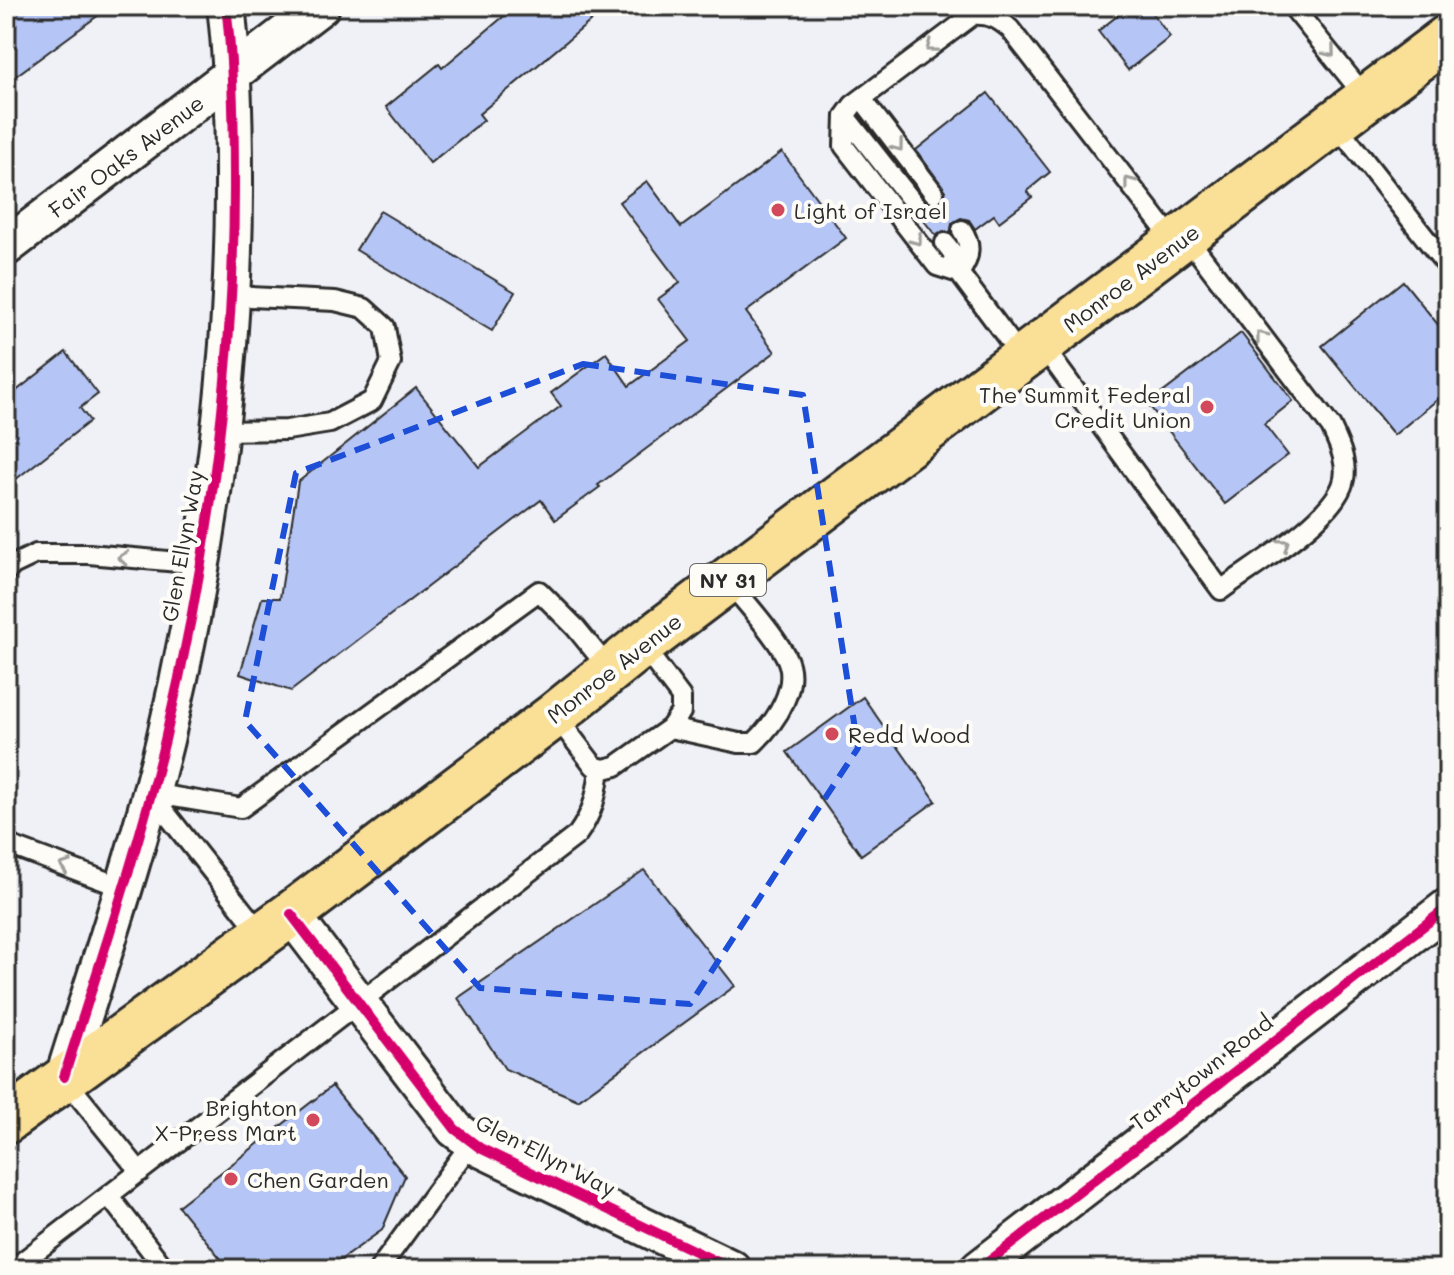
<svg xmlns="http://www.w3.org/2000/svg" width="1454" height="1275" font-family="Mali,sans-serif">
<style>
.building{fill:#b5c6f6;stroke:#2b2b2b;stroke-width:2}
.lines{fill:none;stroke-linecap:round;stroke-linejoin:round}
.service-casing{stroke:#2b2b2b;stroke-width:24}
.minor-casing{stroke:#2b2b2b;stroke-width:42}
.primary-casing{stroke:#2b2b2b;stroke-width:50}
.service{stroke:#fdfcf7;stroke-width:18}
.minor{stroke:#fdfcf7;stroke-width:36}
.primary{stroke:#fadf96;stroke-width:44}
.cycleway-casing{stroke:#fdfcf7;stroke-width:15}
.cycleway{stroke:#d6006c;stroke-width:10}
.oneway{stroke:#9e9e9b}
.marked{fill:none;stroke:#1d4ed8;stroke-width:6;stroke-dasharray:16 10;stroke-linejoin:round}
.poi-dot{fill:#d1495b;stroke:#fdfcf7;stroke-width:3}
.labels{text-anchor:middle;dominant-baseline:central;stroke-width:8;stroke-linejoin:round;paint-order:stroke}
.shield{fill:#fdfcf7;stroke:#6a6a68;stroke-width:2}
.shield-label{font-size:20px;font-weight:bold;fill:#2b2b2b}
.street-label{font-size:22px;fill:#2b2b2b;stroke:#fdfcf7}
.poi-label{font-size:22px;fill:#2b2b2b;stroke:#fdfcf7;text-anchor:start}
</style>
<rect width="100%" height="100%" fill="#eff1f7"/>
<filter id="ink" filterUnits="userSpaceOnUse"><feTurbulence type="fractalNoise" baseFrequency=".0125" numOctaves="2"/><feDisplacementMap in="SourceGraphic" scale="16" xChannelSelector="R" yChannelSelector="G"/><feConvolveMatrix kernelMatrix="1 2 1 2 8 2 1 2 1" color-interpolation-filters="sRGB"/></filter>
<g filter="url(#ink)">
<path class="building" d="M6 6H111L6 83Z
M516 6H609L479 114 484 120 430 163 386 107 439 64 442 68Z
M1130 6H1147L1170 37 1128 70 1098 31Z
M988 93 1050 172 1027 191 1032 197 999 222 994 215 975 229 969 220 961 218 952 223 951 233 943 231 936 236 921 217 927 211V203L935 205 941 203 946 191 916 150Z
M782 152 846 238 746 312 775 352 598 485 600 487 555 520 541 500 291 691 240 674 262 598H280L298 482 416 388 479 467 561 406 551 393 606 353 629 386 690 341 658 299 680 283 619 202 647 181 681 227Z
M380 211 515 292 492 331 356 250Z
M1403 281 1448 337V391L1394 435 1322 346Z
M1241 333 1293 401 1264 424 1288 455 1225 504 1148 404Z
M66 352 98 394 80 408 90 421 6 487V399Z
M863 697 936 801 861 855 787 752Z
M644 870 735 986 578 1100 505 1069 458 998Z
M332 1086 405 1176 382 1230 328 1269H229L178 1206Z"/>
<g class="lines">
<g class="service-casing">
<path id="service" d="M1292 6 1367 99
M862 99 934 193
M845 116 916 206
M1335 123 1448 267
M945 243 952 252 959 273
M959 273C970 259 972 245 962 230
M1042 345 1221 590C1255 565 1327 523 1342 486 1350 466 1339 444 1331 427L1186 236
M1023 359 959 273 937 266 844 146 845 116 853 105 973 15C989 14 998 18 1010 29L1176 244
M221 431 287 430 330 423 372 401 391 362 385 327 364 308 335 301 231 296
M6 572 13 565 36 554H89L201 564
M555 715 594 766 604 769 616 766 670 728 681 712V697L642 645
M670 728 739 743H754C775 723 802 685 785 655 771 629 746 604 728 580
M150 793 241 808 539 591 575 627 610 670
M150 793 262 935
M6 844 124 888
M64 1078 140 1172
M109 1196 165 1269
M13 1269 577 835C593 813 597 795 600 768
M379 1269 472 1142"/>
</g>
<g class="minor-casing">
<path id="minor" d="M6 247 321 6
M291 914 455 1129 480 1148 732 1269
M64 1077C99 965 137 854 165 740 209 555 235 366 234 176 234 119 233 62 226 6
M979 1269 1448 907"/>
</g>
<g class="primary-casing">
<path id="primary" d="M6 1121 291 914 555 715 642 645 1448 37"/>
</g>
<use href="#service" class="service"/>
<use href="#minor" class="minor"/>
<use href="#primary" class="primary"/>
<g class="cycleway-casing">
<path id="cycleway" d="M291 914 455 1129 480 1148 732 1269
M64 1077C99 965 137 854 165 740 209 555 235 366 234 176 234 119 233 62 226 6
M979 1269 1448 907"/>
</g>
<use href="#cycleway" class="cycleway"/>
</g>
<defs><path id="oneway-chevron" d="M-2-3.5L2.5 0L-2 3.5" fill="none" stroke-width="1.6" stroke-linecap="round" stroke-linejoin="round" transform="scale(2)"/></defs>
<g class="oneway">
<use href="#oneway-chevron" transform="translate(931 47) rotate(143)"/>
<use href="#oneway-chevron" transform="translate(1330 52) rotate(51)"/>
<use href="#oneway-chevron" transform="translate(898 146) rotate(53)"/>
<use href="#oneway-chevron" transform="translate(1129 182) rotate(-128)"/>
<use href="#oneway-chevron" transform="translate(917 240) rotate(52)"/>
<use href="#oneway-chevron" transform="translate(1261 336) rotate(-128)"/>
<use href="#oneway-chevron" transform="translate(1284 544) rotate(-36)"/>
<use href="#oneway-chevron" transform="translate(123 558) rotate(-174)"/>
<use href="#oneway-chevron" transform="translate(65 866) rotate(-160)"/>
</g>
</g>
<path class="marked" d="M583 364 803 395 858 748 690 1004 480 988 245 721 296 473Z"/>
<g class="poi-dot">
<circle cx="778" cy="210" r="8"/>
<circle cx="1207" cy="407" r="8"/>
<circle cx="832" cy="734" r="8"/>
<circle cx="313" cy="1120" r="8"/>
<circle cx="231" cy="1179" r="8"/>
</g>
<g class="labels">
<rect class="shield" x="690" y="564" width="76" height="32" rx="6"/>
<g class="shield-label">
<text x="728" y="580">NY 31</text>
</g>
<g class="street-label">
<text transform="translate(126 156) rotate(-37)">Fair Oaks Avenue</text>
<text transform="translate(1131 278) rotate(-37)">Monroe Avenue</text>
<text transform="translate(182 546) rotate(-80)">Glen Ellyn Way</text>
<text transform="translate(614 668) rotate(-38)">Monroe Avenue</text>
<text transform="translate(1201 1072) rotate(-38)">Tarrytown Road</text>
<text transform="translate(546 1155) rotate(27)">Glen Ellyn Way</text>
</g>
<g class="poi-label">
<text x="794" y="210">Light of Israel</text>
<text x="1191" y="394" text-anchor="end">The Summit Federal<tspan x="1191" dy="25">Credit Union</tspan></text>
<text x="848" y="734">Redd Wood</text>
<text x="297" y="1107" text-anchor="end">Brighton<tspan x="297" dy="25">X-Press Mart</tspan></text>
<text x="247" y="1179">Chen Garden</text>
</g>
</g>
<rect width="1454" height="1275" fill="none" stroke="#fdfcf7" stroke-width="32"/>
<rect x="16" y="16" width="1422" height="1243" fill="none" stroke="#2b2b2b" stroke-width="3" filter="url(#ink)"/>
</svg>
